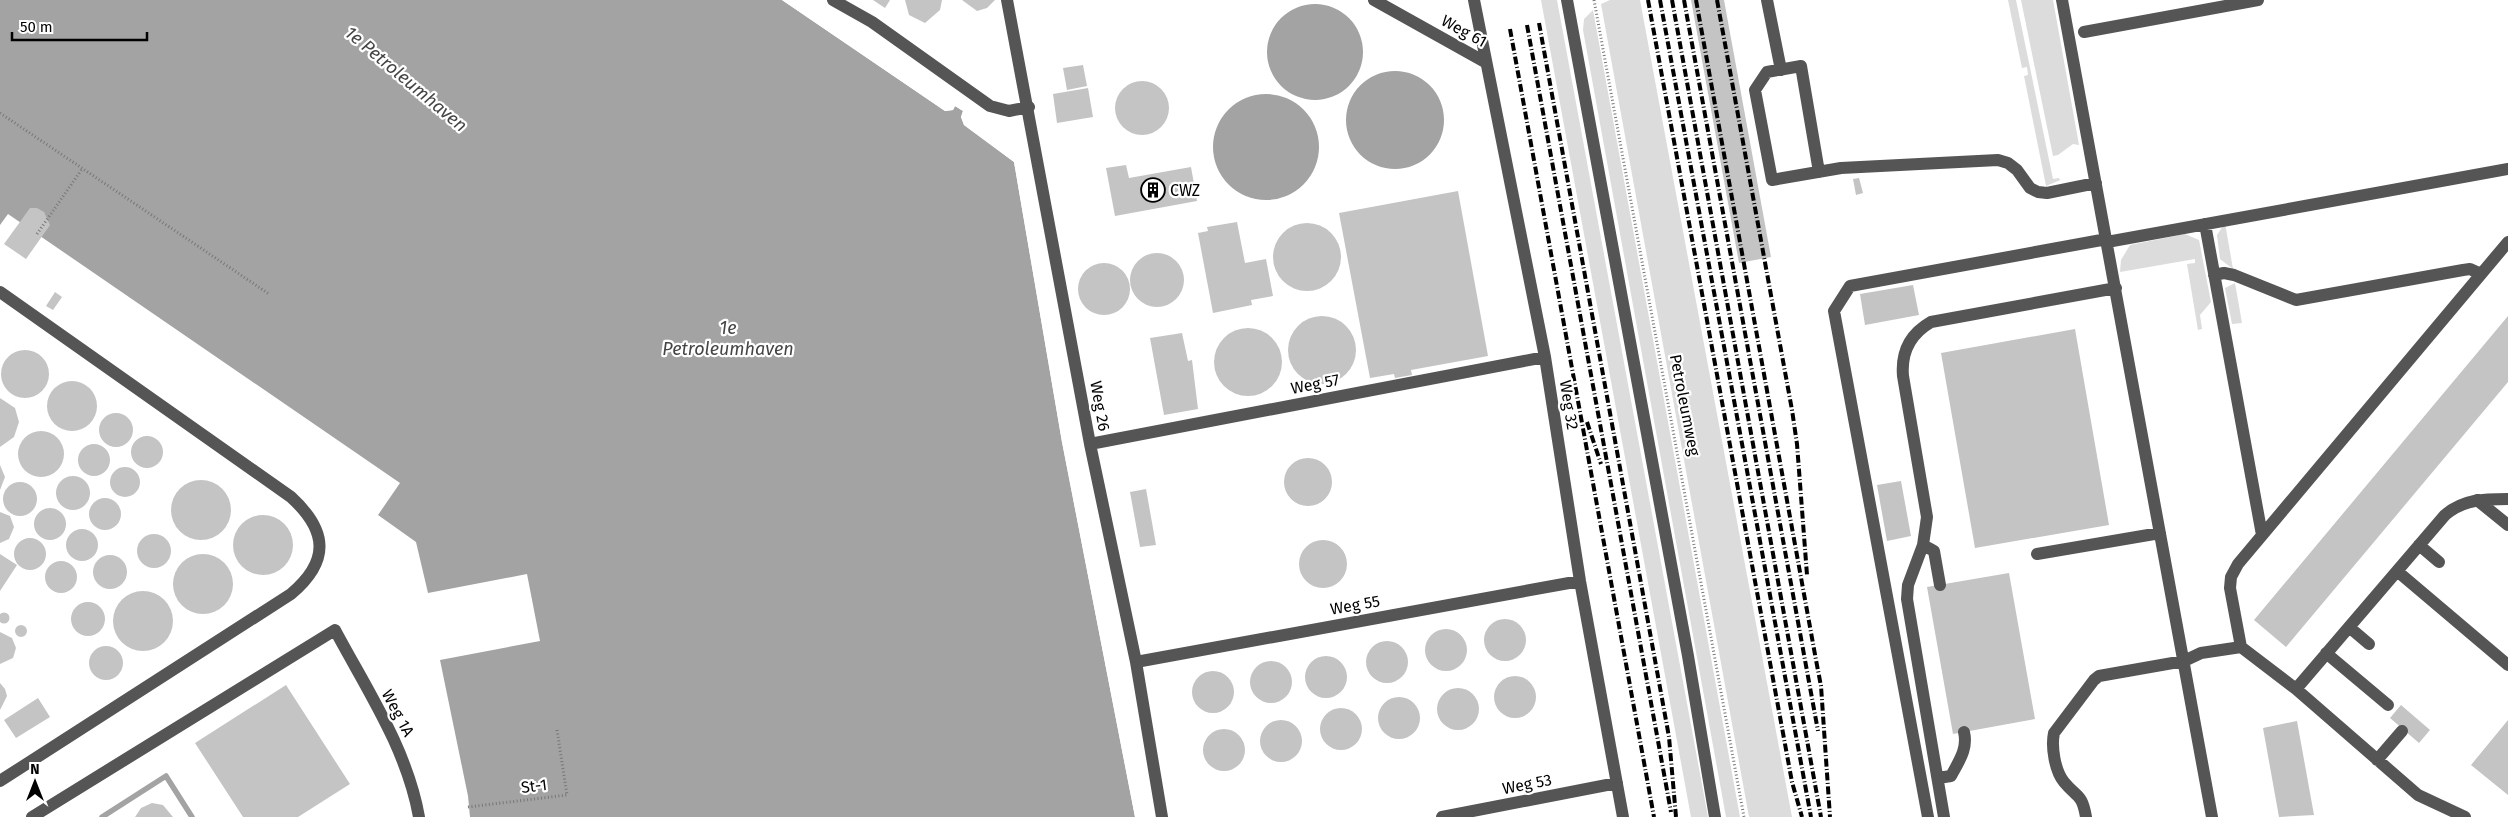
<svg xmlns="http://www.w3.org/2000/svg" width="2508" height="817" font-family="'Fira Sans',sans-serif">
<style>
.green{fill:#dcdcdc}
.water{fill:#a3a3a3}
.pier{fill:#fff}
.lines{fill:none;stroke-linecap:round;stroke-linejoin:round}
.stream{stroke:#a3a3a3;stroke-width:5.5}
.building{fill:#c4c4c4}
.path{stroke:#777;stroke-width:3;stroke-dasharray:1 2.5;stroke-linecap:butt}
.minor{stroke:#555;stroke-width:12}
.rail{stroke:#000;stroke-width:4;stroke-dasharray:8 2.5 1 2.5;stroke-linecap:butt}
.labels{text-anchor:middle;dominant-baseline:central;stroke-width:4.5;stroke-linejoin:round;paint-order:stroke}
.street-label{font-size:16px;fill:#000;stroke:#fff}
.poi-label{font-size:16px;fill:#000;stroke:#fff;text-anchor:start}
.water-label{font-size:18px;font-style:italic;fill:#444;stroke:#fff}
</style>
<rect width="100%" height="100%" fill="#fff"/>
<path class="green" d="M1541 0H1557L1708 817H1691Z
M1610 0H1640L1792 817H1749L1601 4Z
M2008 0H2016L2053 179 2059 178 2060 180 2070 176 2046 186 2024 76 2028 75 2027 67 2022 68Z
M2021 0H2053L2079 145 2073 144 2058 155 2053 156Z
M1593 10 1740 817H1726L1583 30 1584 19Z
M2225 223 2233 269 2220 259 2217 235Z
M2185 234 2199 240 2211 302 2200 315 2202 329 2198 330 2187 264 2195 263V259L2120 272 2121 260 2130 245Z
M2235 283 2242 323 2232 324 2225 288Z"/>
<path class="water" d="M0 0H782L945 111 953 110 955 106 963 111 961 117 964 125 1014 162 1062 442 1135 817H470L468 796 440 660 540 641 527 574 428 593 416 542 378 515 400 483 8 214 0 225Z
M1267 52a48 48 0 1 1 96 0a48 48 0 1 1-96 0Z
M1346 120a49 49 0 1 1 98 0a49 49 0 1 1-98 0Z
M1213 147a53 53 0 1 1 106 0a53 53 0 1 1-106 0Z"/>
<path class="pier" d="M782 0H786L945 109 951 108 956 104 965 109 963 117 966 123 1016 161 1064 441 1137 817H1135L1062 442 1014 162 964 125 961 117 963 111 955 106 953 110 945 111Z"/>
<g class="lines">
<path class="stream" d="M102 817 166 776 192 817"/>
</g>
<path class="building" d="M873 0H890L885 8Z
M905 0H942L940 10 925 23 909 15Z
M962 0H995L987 8 977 11Z
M1691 0H1724L1771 257 1739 263Z
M1083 65 1087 86 1067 90 1063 68Z
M1115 108a27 27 0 1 1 54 0a27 27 0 1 1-54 0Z
M1088 88 1093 117 1057 123 1053 94Z
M1126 165 1129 178 1191 167 1197 201 1115 216 1106 168Z
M1859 178 1863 193 1856 195 1853 179Z
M1458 191 1488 356 1411 370 1412 375 1395 378 1394 374 1370 378 1339 213Z
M30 208H37L44 212 50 225 26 259 4 244Z
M1237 222 1245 263 1266 259 1273 296 1251 300 1252 305 1213 313 1198 233 1208 231 1207 227Z
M1273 257a34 34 0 1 1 68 0a34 34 0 1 1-68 0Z
M1130 280a27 27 0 1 1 54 0a27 27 0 1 1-54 0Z
M1078 289a26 26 0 1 1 52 0a26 26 0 1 1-52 0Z
M1913 285 1919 315 1865 325 1860 294Z
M55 292 62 297 53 310 46 306Z
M1288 350a34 34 0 1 1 68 0a34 34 0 1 1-68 0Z
M2508 316V382L2286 647 2254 620Z
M1214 362a34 34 0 1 1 68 0a34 34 0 1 1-68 0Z
M2075 329 2109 525 1975 548 1941 353Z
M1182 333 1188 361 1192 360 1198 409 1164 415 1150 338Z
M1 374a24 24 0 1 1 48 0a24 24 0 1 1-48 0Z
M47 406a25 25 0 1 1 50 0a25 25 0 1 1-50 0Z
M0 398 15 408 19 422 14 437 0 447Z
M99 430a17 17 0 1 1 34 0a17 17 0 1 1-34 0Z
M18 454a23 23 0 1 1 46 0a23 23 0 1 1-46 0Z
M131 452a16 16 0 1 1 32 0a16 16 0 1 1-32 0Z
M78 460a16 16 0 1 1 32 0a16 16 0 1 1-32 0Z
M1284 482a24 24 0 1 1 48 0a24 24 0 1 1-48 0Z
M0 465 5 477 0 490Z
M110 482a15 15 0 1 1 30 0a15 15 0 1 1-30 0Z
M56 493a17 17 0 1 1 34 0a17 17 0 1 1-34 0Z
M171 510a30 30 0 1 1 60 0a30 30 0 1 1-60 0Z
M1901 481 1911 536 1887 541 1877 485Z
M3 499a17 17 0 1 1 34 0a17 17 0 1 1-34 0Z
M1146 489 1156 545 1140 547 1130 492Z
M89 514a16 16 0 1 1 32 0a16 16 0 1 1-32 0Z
M34 524a16 16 0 1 1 32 0a16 16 0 1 1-32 0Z
M0 512 10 516 14 527 9 539 0 543Z
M233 545a30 30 0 1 1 60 0a30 30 0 1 1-60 0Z
M66 545a16 16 0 1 1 32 0a16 16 0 1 1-32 0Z
M137 551a17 17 0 1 1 34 0a17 17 0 1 1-34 0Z
M14 554a16 16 0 1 1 32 0a16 16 0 1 1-32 0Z
M1299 564a24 24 0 1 1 48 0a24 24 0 1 1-48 0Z
M173 584a30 30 0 1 1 60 0a30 30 0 1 1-60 0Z
M0 554 17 565 0 591Z
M93 572a17 17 0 1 1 34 0a17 17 0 1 1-34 0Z
M45 577a16 16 0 1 1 32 0a16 16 0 1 1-32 0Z
M2009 573 2035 719 1953 734 1927 587Z
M113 621a30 30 0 1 1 60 0a30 30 0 1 1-60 0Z
M71 619a17 17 0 1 1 34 0a17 17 0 1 1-34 0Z
M-1.5 618a5.5 5.5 0 1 1 11 0a5.5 5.5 0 1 1-11 0Z
M1484 640a21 21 0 1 1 42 0a21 21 0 1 1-42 0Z
M15 631a6 6 0 1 1 12 0a6 6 0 1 1-12 0Z
M1425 650a21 21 0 1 1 42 0a21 21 0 1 1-42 0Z
M0 632 12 638 16 648 13 658 0 664Z
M1366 662a21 21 0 1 1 42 0a21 21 0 1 1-42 0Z
M89 663a17 17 0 1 1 34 0a17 17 0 1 1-34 0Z
M1305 677a21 21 0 1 1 42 0a21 21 0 1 1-42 0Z
M1250 682a21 21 0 1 1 42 0a21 21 0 1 1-42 0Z
M1192 692a21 21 0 1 1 42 0a21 21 0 1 1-42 0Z
M1494 697a21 21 0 1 1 42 0a21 21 0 1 1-42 0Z
M0 683 5 689 7 696 0 710Z
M286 685 350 784 298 817H243L195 743Z
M1437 709a21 21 0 1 1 42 0a21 21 0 1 1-42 0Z
M1378 718a21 21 0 1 1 42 0a21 21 0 1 1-42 0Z
M38 698 50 717 16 738 4 720Z
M2401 705 2430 730 2419 743 2390 718Z
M1320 729a21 21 0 1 1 42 0a21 21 0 1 1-42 0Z
M2508 720V795L2471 765Z
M1260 741a21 21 0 1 1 42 0a21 21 0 1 1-42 0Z
M2297 721 2314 815 2279 817 2263 728Z
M1203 750a21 21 0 1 1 42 0a21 21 0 1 1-42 0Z
M152 803 163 805 173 817H135L141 808Z"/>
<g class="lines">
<path class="path" d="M1594 0 1744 817
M0 113 269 294
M37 234 82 169
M468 807 567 795 557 730"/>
<path class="minor" d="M833 0 872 22 990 106 1009 111 1029 107
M1007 0 1090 444 1136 662 1162 817
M1374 0 1485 62
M1474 0 1545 357 1580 581 1623 817
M1567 0 1688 656 1715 817
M1767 0 1781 70
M2062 0 2212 817
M2084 32 2258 0
M1819 172 1801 66 1767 72 1755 90 1772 180 1841 168 1998 160 2008 163 2017 170 2030 188 2038 192 2047 193 2096 183
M2205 224 2262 535
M2107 242 2508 169
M2214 275 2224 273 2234 275 2296 300 2463 270 2470 269 2481 274
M0 292 291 497C328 531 330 561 291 594L0 781
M1090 444 1545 357
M2477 500 2508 525
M1923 545 1934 551 1940 585
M2419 545 2439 562
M2037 554 2160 533
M2397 571 2508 665
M2349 627 2369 644
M2326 653 2388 705
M1136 662 1580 581
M2296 689 2445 515C2464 499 2484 499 2508 499
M2377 760 2402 731
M1938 778 1951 776C1959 761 1968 749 1964 732
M32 817 335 630C367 690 407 749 419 817
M1442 817 1617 783
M1928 817 1834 311 1850 286 2107 239
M1944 817 1907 599 1908 585 1923 545 1927 517 1903 376C1901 352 1910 334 1931 322L2116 288
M2086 817C2082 793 2077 798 2064 782 2055 771 2051 747 2054 733L2094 680 2099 676 2184 661 2201 653 2241 647
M2465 817 2418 795 2296 689 2241 647 2230 588 2231 577 2238 564 2508 242"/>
<path class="rail" d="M1648 0 1792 782 1802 817
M1660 0 1811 817
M1672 0 1821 817
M1684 0 1818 731
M1696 0 1816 660 1821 686 1830 817
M1717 0 1792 410 1797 444 1807 575
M1539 23 1669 737 1676 817
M1527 25 1671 812
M1510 29 1654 817
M1587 422 1601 464"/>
</g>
<defs>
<g id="building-ring" transform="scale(1.25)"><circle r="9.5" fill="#fff" stroke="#000" stroke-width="1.5"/><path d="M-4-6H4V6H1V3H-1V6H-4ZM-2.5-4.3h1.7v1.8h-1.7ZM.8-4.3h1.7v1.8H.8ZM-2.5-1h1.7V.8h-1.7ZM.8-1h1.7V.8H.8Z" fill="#000"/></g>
</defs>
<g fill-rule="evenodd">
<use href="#building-ring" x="1153" y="190"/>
</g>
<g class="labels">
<g class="street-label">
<text transform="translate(1464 31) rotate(29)">Weg 61</text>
<text transform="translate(1315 384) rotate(-11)">Weg 57</text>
<text transform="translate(1569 405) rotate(81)">Weg 32</text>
<text transform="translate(1685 405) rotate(79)">Petroleumweg</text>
<text transform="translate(1100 406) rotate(80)">Weg 26</text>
<text transform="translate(1355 605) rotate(-10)">Weg 55</text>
<text transform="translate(398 713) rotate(62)">Weg 1A</text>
<text transform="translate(1527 784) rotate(-11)">Weg 53</text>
<text transform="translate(534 786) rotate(-7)">St-1</text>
</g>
<g class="poi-label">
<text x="1170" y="190">CWZ</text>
</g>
<g class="water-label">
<text transform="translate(406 79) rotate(40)">1e Petroleumhaven</text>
<text x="728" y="328">1e<tspan x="728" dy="21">Petroleumhaven</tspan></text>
</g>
</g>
<g transform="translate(35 782)" stroke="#ffffff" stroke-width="4" paint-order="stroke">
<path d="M0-4L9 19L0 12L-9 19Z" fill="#000000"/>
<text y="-8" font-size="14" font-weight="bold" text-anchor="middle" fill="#000000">N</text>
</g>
<path d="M12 32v8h135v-8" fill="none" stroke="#000000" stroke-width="2.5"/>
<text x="20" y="32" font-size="15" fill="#000000" stroke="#ffffff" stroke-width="4" paint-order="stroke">50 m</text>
</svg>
